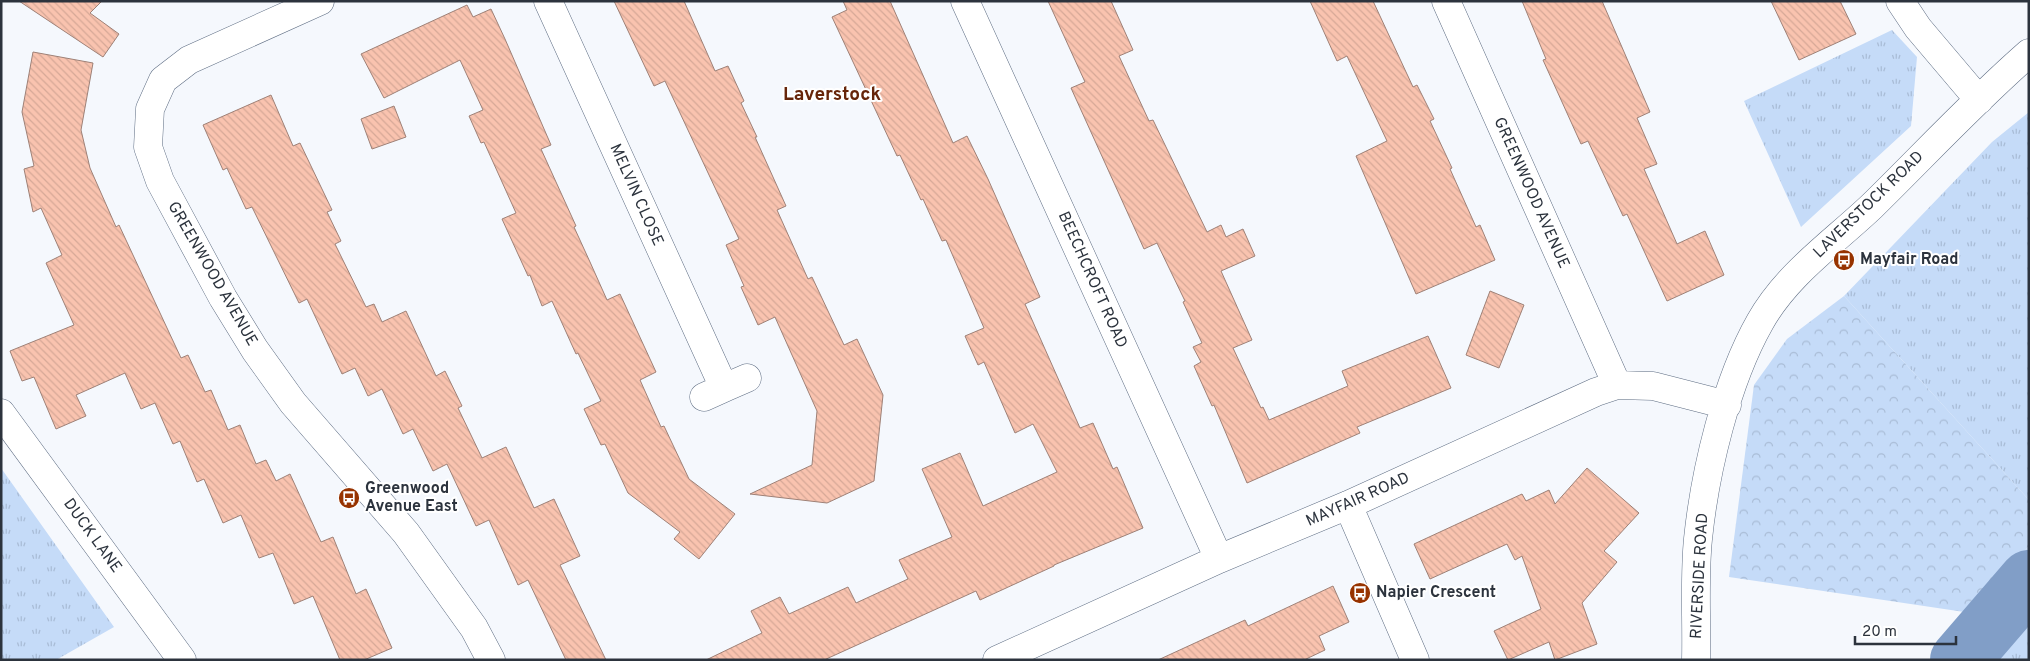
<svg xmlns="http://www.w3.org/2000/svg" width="2030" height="661" font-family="Overpass,sans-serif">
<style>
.grass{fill:url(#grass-tufts)}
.forest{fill:url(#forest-crowns)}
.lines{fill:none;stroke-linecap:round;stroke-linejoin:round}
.river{stroke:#819ec7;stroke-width:60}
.building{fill:url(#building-back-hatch);stroke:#9e8177}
.minor-casing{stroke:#5e6d83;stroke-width:29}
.minor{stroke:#fff;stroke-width:28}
.labels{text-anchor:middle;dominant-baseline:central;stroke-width:4;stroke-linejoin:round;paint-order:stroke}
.street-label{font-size:16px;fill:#2c333d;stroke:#fff}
.poi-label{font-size:16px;font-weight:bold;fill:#2c333d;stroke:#fff;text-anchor:start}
.quarter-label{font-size:19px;font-weight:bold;fill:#66250a;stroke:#fff}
</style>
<defs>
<pattern id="grass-tufts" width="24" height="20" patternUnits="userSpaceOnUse" patternTransform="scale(1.25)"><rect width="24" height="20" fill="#c5dbf8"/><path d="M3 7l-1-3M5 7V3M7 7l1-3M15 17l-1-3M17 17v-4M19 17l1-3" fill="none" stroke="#a9bcd6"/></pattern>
<pattern id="forest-crowns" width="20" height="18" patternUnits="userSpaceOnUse" patternTransform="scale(1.25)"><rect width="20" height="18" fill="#c5dbf8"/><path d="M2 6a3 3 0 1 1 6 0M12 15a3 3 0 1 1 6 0" fill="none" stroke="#a9bcd6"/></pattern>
<pattern id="building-back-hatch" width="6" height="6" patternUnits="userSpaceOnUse" patternTransform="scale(1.25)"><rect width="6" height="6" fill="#f9c3af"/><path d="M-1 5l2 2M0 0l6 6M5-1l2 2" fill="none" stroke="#d6a897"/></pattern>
</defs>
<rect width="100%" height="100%" fill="#f5f8fd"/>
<path class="grass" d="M1892 30 1917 57 1911 126 1801 227 1744 101Z
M2029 112V500L1844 296 1992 142Z
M1 468 114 627 56 660H1Z
M2029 546V660H1930Z"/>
<path class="forest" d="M1844 296 2029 500V546L1971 613 1729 577 1754 385 1787 339Z"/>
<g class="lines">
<path class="river" d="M1960 660 2029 580"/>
</g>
<path class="building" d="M19 1H102L90 13 119 34 103 57Z
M614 1H684L715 71 728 66 744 101 741 103 757 137H755L786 206 777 210 808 279 812 277 844 345 857 339 883 395 874 481 827 503 750 494 812 465 817 411 775 317 758 325 741 287 744 286 726 245 739 239 665 81 654 86Z
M843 1H890L953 143 967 136 988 179 1040 297 1025 304 1080 428 1093 423 1113 469 1117 467 1143 528 1054 565V566L980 600 976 591 824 660H706L762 633 751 611 780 597 789 614 848 587 856 603 908 579 899 560 952 537 922 469 960 453 983 506 1057 472 1033 424 1015 433 984 362 978 365 965 336 984 328 946 240 942 241 923 199 921 200 900 155 897 156 832 17 847 10Z
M1048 1H1111L1133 50 1119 56 1149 121 1153 120 1207 232 1221 225 1226 237 1243 229 1255 256 1221 271 1252 340 1233 348 1261 408 1263 407 1269 420 1348 386 1342 371 1428 336 1451 388 1357 427 1360 433 1247 483 1214 405 1212 406 1194 366 1201 362 1193 347 1202 343 1183 302 1185 301 1157 243 1144 249 1071 88 1085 82Z
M1310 1H1373L1413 87 1417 85 1434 119 1430 121 1452 168 1450 169 1476 227 1480 225 1495 260 1416 294 1356 156 1387 141 1347 56 1337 61Z
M1522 1H1602L1650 112 1637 118 1657 164 1644 169 1677 244 1705 231 1724 275 1667 301 1627 214 1623 216 1588 141 1581 144 1543 60 1546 59Z
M1771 1H1840L1856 34 1799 60Z
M467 5 473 17 491 9 505 39 551 145 541 149 576 226 574 227 590 262 607 300 620 294 656 372 640 380 661 427 664 426 689 479 735 514 699 559 674 539 680 532 628 493 605 444 601 445 584 409 601 401 578 353 576 354 552 301 542 306 530 275 528 276 502 219 516 213 484 142 481 143 469 116 483 110 460 60 384 98 361 54Z
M33 52 93 63 81 130 90 168 116 227 119 225 181 358 188 355 205 392 211 390 228 430 240 425 256 464 266 460 276 481 290 474 321 542 333 537 356 594 366 589 392 648 364 660H340L313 596 294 604 273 553 259 558 241 515 223 523 204 479 197 482 180 441 173 444 155 403 141 409 125 373 76 395 86 416 56 429 34 377 22 381 10 351 74 325 46 263 62 255 41 208 33 212 24 169 34 166 22 112Z
M271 95 293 146 300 143 332 210 327 212 341 241 335 244 366 307 374 304 382 322 406 311 436 376 445 371 462 406 458 408 482 458 506 447 534 508 554 499 580 556 560 565 606 660H566L528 580 518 585 489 520 476 526 447 464 433 471 413 429 403 434 382 389 368 396 355 368 342 374 307 299 299 303 252 207 246 209 227 168 223 170 203 125Z
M394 106 406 137 372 149 361 119Z
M1490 291 1524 305 1499 368 1466 355Z
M1587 468 1639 513 1604 551 1617 562 1582 603 1597 644 1555 660 1549 642 1508 660 1494 631 1541 609 1522 556 1515 560 1507 544 1430 579 1414 544 1522 494 1526 501 1549 490 1555 504Z
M1333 586 1349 622 1319 636 1325 650 1304 660H1158L1245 620 1248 626Z"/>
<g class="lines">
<g class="minor-casing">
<path id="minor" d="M320 1 189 60 163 80 150 109 148 147 160 181 223 298 255 350 293 403 406 533 474 628 491 660
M548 1 724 388 704 397
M965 1 1219 559
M1446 1 1617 385
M1900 1 1918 28 1979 100
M724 388 747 378
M1 413 182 660
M1348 505 1415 660
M997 660 1219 559 1348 505 1596 392 1617 385 1653 386 1727 405
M1696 660C1697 620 1694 578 1698 539 1705 471 1726 382 1760 322 1787 274 1833 243 1872 206 1924 155 1974 101 2029 53"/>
</g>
<use href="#minor" class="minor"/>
</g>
<defs>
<g id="bus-disc" transform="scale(1.125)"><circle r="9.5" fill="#973300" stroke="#fff"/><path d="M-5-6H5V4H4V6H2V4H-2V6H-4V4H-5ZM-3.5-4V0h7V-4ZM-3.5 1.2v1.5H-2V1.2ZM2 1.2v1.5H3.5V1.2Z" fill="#fff"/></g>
</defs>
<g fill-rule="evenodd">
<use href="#bus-disc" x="1844" y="260"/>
<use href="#bus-disc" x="349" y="498"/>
<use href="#bus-disc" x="1360" y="593"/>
</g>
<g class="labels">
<g class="street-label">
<text transform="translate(1531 193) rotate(66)">GREENWOOD AVENUE</text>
<text transform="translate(636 195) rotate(66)">MELVIN CLOSE</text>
<text transform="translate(1869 205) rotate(-44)">LAVERSTOCK ROAD</text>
<text transform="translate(212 274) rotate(60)">GREENWOOD AVENUE</text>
<text transform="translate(1092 280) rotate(66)">BEECHCROFT ROAD</text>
<text transform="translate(1358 500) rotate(-24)">MAYFAIR ROAD</text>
<text transform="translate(92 536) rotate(54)">DUCK LANE</text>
<text transform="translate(1700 576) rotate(-87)">RIVERSIDE ROAD</text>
</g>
<g class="poi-label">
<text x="1860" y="260">Mayfair Road</text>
<text x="365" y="489">Greenwood<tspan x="365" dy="18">Avenue East</tspan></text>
<text x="1376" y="593">Napier Crescent</text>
</g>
<g class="quarter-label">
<text x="832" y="95">Laverstock</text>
</g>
</g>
<rect width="2030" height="661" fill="none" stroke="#2c333d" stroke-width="5"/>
<path d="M1855 636v8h101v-8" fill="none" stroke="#2c333d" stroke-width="2.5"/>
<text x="1862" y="636" font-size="15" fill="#2c333d" stroke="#ffffff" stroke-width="4" paint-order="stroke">20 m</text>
</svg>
